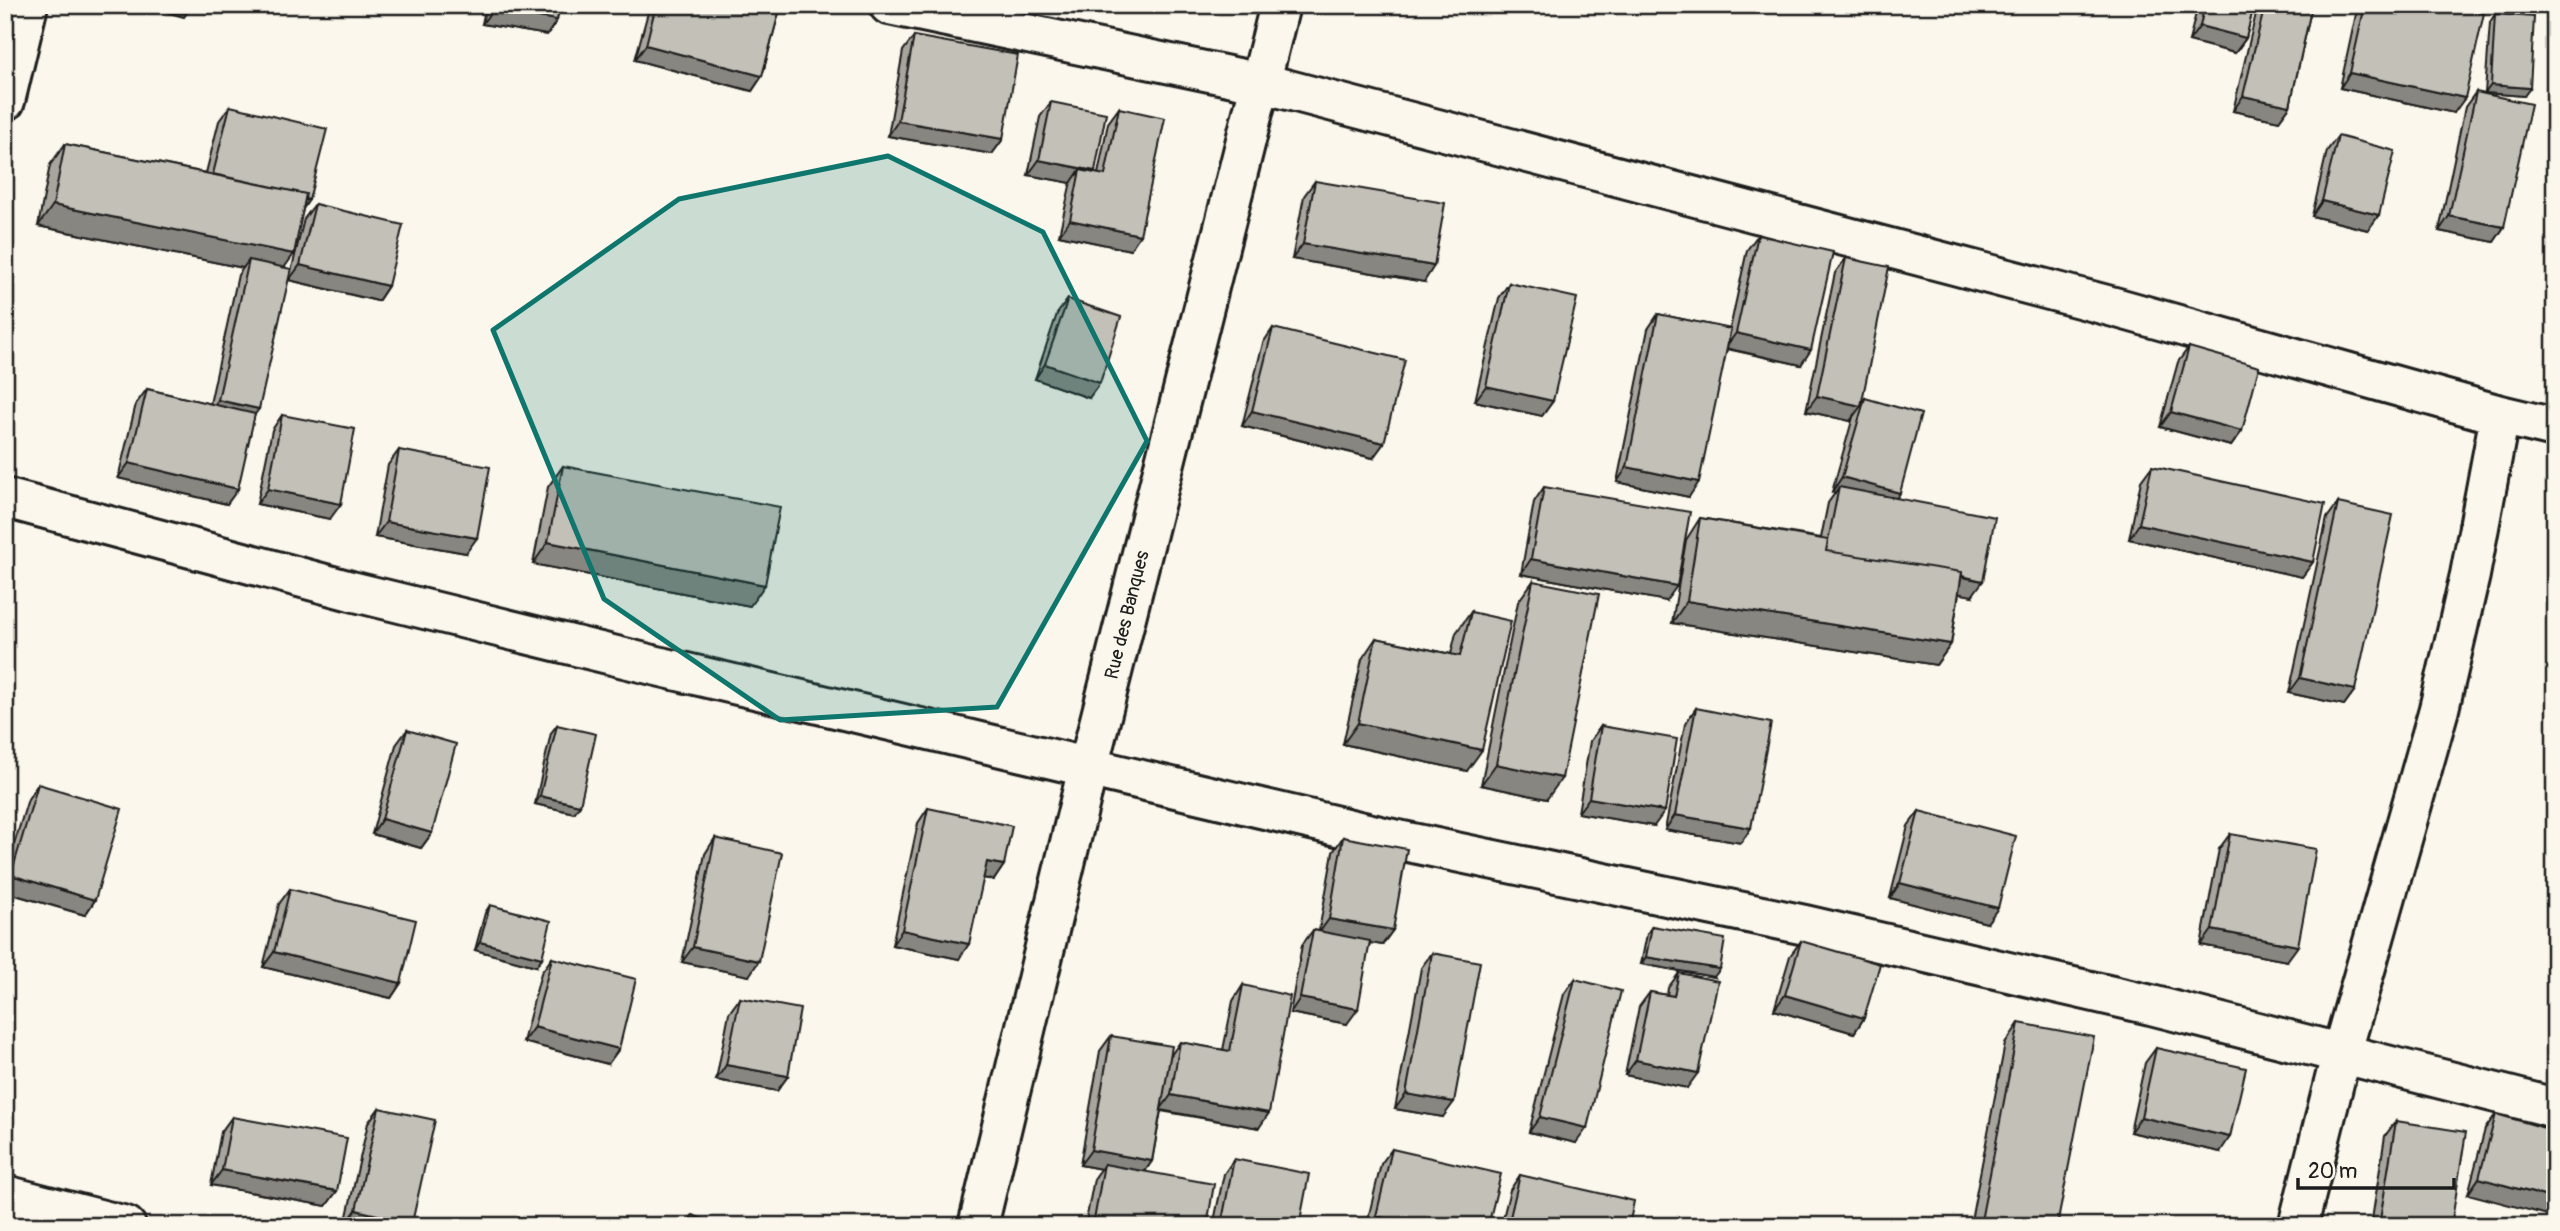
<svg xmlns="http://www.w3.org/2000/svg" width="2560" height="1231" font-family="Pangolin,sans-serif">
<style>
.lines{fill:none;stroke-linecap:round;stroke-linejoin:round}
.minor-casing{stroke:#1c1c1c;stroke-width:44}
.minor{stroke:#fbf7ec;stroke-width:38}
.wall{fill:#a8a59e;stroke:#1c1c1c;stroke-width:2}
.shaded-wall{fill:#888681;stroke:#1c1c1c;stroke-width:2}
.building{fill:#c3c0b8;stroke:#1c1c1c;stroke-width:2}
.marked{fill:#0f766e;fill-opacity:0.2;stroke:#0f766e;stroke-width:5;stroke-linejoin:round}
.labels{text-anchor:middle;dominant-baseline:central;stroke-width:6;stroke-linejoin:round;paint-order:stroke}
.street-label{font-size:19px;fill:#1c1c1c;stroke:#fbf7ec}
</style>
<rect width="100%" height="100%" fill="#fbf7ec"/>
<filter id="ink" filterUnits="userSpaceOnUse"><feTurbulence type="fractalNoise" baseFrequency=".0143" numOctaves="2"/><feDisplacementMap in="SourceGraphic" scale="14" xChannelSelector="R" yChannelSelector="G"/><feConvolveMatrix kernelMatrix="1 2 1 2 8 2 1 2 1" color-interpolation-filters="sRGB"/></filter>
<g filter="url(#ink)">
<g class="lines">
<g class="minor-casing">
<path id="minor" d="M889 5 1262 83 2114 307 2500 415 2555 428
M5 101 28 5
M5 498 351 591 657 666 1384 837 1805 925 2151 1005 2555 1108
M5 1195 126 1226
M978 1226 1088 768 1280 5
M2298 1226 2341 1055 2439 709 2470 575 2500 415"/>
</g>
<use href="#minor" class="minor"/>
</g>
<path class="wall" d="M486 5H560L557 20 547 35 482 24Z
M650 5H781L762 76 752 91 635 60Z
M2198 5H2254L2246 38 2235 53 2189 41Z
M2258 5H2312L2290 106 2279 121 2233 111Z
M2358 5H2449L2454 113 2340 88Z
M2495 14 2524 96 2485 93 2490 22Z
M914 36 1003 139 992 154 888 136 903 51Z
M2476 92 2504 227 2494 242 2439 231 2465 107Z
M1051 102 1095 171 1094 173 1098 174 1108 123 1119 108 1130 250 1059 235 1070 186 1071 183 1028 175 1040 117Z
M230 106 303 210 284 268 255 414 227 504 118 478 136 404 147 389 210 404 238 275 243 268 38 226 50 165 65 144 206 173 219 121Z
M2338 136 2368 230 2312 216 2327 151Z
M1315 181 1424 282 1292 259 1304 196Z
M315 204 388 286 378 301 289 280 304 219Z
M1758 235 1801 365 1727 349 1689 497 1617 482 1648 329 1658 314 1730 329 1747 250Z
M1846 258 1861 402 1865 398 1900 493 1896 498 1972 596 1959 593 1951 644 1936 665 1672 623 1686 540 1700 518 1821 538 1828 503 1835 493 1832 492 1853 417 1850 421 1806 411 1835 273Z
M1509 283 1553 401 1542 416 1475 401 1499 298Z
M1068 299 1089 398 1035 379 1057 314Z
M1273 328 1373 458 1242 426 1263 343Z
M2189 347 2242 431 2231 446 2160 427 2178 362Z
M282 415 330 519 257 504 272 430Z
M399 450 466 553 375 537 388 465Z
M563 466 750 606 533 564 548 487Z
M2152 466 2313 562 2302 577 2129 539 2141 481Z
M1544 487 1666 601 1521 574 1534 502Z
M2338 503 2355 690 2344 705 2289 693 2327 518Z
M1533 581 1547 799 1481 785 1518 602Z
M2555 602V629L2550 628Z
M1471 612 1467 771 1343 744 1362 659 1376 638 1451 654 1456 633Z
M1696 708 1741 843 1665 830 1685 724Z
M557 725 580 805 574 813 535 804 551 733Z
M1601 726 1654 826 1578 813 1590 741Z
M407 730 432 833 421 848 372 834 396 745Z
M38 784 95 900 85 915 5 892V874L28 799Z
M928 808 1004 865 994 880 983 878 959 959 892 945 918 823Z
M1919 811 1987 923 1890 898 1908 826Z
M2230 834 2287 961 2201 945 2219 849Z
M1343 837 1393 930 1382 945 1370 943 1347 1024 1290 1013 1302 945 1313 930 1319 931 1333 852Z
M715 838 749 976 682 962 705 854Z
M290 889 401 983 391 998 263 967 279 904Z
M490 905 536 966 475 950 485 913Z
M1652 926 1714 977 1641 964 1647 934Z
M1801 941 1864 1018 1854 1033 1774 1010 1790 956Z
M1432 953 1443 1117 1395 1109 1421 968Z
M552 958 608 1064 523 1042 541 973Z
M1679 973 1687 1088 1625 1075 1639 1007 1650 992 1667 995 1668 988Z
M1575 979 1576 1143 1529 1132 1564 994Z
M1243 985 1259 1128 1161 1111 1152 1161 1145 1171 1207 1226H1085L1094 1179 1101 1169 1080 1165 1100 1051 1111 1036 1171 1055 1180 1042 1223 1050 1233 1001Z
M740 998 788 1076 777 1091 716 1080 729 1013Z
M2019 1023 2057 1226H1970L2005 1044Z
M2156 1048 2220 1152 2130 1132 2145 1063Z
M379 1108 410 1226 345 1225 368 1123Z
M2496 1114 2555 1131 2468 1194 2485 1129Z
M232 1117 337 1191 326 1206 211 1185 221 1132Z
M2396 1121 2451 1226H2371L2385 1136Z
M1392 1149 1488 1226H1353L1358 1218 1368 1219 1381 1164Z
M1234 1159 1299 1226H1213L1224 1174Z
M1520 1175 1629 1226H1501L1510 1190Z"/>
<path class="shaded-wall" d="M141 5H192L184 17Z
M493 9 557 20 547 35 482 24Z
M2200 26 2246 38 2235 53 2189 41Z
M646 45 762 76 752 91 635 60Z
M2350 73 2465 98 2454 113 2340 88Z
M2491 85 2530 88 2524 96 2485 93Z
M2243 96 2290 106 2279 121 2233 111Z
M898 121 1003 139 992 154 888 136Z
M1039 160 1095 171 1084 186 1080 170 1071 183 1028 175Z
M212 177 309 200 299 215Z
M2322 201 2379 215 2368 230 2312 216Z
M53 205 294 254 279 275 249 260 243 268 38 226Z
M2449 216 2504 227 2494 242 2439 231Z
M1070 220 1140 235 1130 250 1059 235Z
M1303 244 1434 266 1424 282 1292 259Z
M300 265 388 286 378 301 289 280Z
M1736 333 1811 350 1801 365 1725 348Z
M1045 364 1100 383 1089 398 1035 379Z
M1486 386 1553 401 1542 416 1475 401Z
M1817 396 1861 406 1850 421 1806 411Z
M218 400 259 409 248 424 207 415Z
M1252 411 1384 443 1373 458 1242 426Z
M2171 412 2242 431 2231 446 2160 427Z
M129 463 238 489 227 504 118 478Z
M1627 467 1699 482 1689 497 1617 482Z
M1842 477 1900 493 1889 508 1839 487 1835 493 1832 492Z
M268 489 341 504 330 519 257 504Z
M386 522 477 538 466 553 375 537Z
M2139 524 2313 562 2302 577 2129 539Z
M548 542 765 585 750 606 533 564Z
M1826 551 1983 581 1972 596 1816 566Z
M1531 559 1677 586 1666 601 1521 574Z
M1687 601 1951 644 1936 665 1672 623Z
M2555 621V629L2550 628Z
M2300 678 2355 690 2344 705 2289 693Z
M1358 723 1482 750 1467 771 1343 744Z
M1496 764 1562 778 1547 799 1481 785Z
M540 796 580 805 574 813 535 804Z
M1589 798 1665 811 1654 826 1578 813Z
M1675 815 1751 828 1741 843 1665 830Z
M382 819 432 833 421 848 372 834Z
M987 862 1004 865 994 880 976 877Z
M11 875 95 900 85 915 5 892V883Z
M1900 883 1998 908 1987 923 1890 898Z
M1329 919 1393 930 1382 945 1318 934Z
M902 930 969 944 959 959 892 945Z
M2212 930 2298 946 2287 961 2201 945Z
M480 942 542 958 536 966 475 950Z
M693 947 759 961 749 976 682 962Z
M274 952 401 983 391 998 263 967Z
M1646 957 1720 969 1714 977 1641 964Z
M1785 995 1864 1018 1854 1033 1774 1010Z
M1300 998 1358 1009 1347 1024 1290 1013Z
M534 1027 619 1049 608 1064 523 1042Z
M1636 1060 1698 1073 1687 1088 1625 1075Z
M726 1065 788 1076 777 1091 716 1080Z
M1406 1094 1454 1102 1443 1117 1395 1109Z
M1171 1095 1269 1113 1259 1128 1160 1110Z
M1540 1117 1587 1128 1576 1143 1529 1132Z
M2141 1117 2230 1137 2220 1152 2130 1132Z
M1091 1150 1152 1161 1142 1176 1104 1164 1101 1169 1080 1165Z
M222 1170 337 1191 326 1206 211 1185Z
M2479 1178 2555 1199V1217L2468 1194Z
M356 1210 412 1223 410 1226 345 1225Z
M1376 1216 1417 1226H1369Z"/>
<path class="building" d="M494 5H560L557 20 493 9Z
M656 5H781L762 76 646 45Z
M2205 5H2254L2246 38 2200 26Z
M2265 5H2312L2290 106 2243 96Z
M2365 5H2449L2484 13 2465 98 2350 73Z
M2495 14 2534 17 2530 88 2491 85Z
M914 36 1018 55 1003 139 898 121Z
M2476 92 2531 104 2504 227 2449 216Z
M1051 102 1106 113 1095 171 1039 160Z
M230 106 327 129 309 200 305 199 306 194 213 174Z
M1119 108 1165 118 1140 235 1070 220 1080 170 1105 175Z
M2338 136 2395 151 2379 215 2322 201Z
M65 144 306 194 294 254 53 205Z
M1315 181 1445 203 1434 266 1303 244Z
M315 204 403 225 388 286 300 265Z
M1758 235 1833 252 1811 350 1736 333Z
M1846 258 1889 267 1861 406 1817 396Z
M249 260 291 269 259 409 218 400Z
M1509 283 1577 298 1553 401 1486 386Z
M1068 299 1121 317 1100 383 1045 364Z
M1658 314 1731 329 1699 482 1627 467Z
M1273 328 1405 360 1384 443 1252 411Z
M2189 347 2259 367 2242 431 2171 412Z
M147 389 255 414 238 489 129 463Z
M1865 398 1921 414 1900 493 1842 477Z
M282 415 355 429 341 504 268 489Z
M399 450 490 467 477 538 386 522Z
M563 466 780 507 765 585 548 542Z
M2152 466 2325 504 2313 562 2139 524Z
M1544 487 1690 512 1677 586 1531 559Z
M1839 487 1995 517 1983 581 1962 576V572L1826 551Z
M2338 503 2393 515 2355 690 2300 678Z
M1700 518 1828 540 1826 551 1962 572 1951 644 1687 601Z
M1533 581 1599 594 1562 778 1496 764Z
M1471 612 1511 621 1482 750 1358 723 1376 638 1460 656Z
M1696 708 1771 723 1751 828 1675 815Z
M557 725 596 734 580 805 540 796Z
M1601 726 1677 739 1665 811 1589 798Z
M407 730 456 744 432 833 382 819Z
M38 784 122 809 95 900 11 875Z
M928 808 1012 826 1004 865 987 862 969 944 902 930Z
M1919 811 2016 836 1998 908 1900 883Z
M2230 834 2316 849 2298 946 2212 930Z
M1343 837 1407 849 1393 930 1329 919Z
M715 838 782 853 759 961 693 947Z
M290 889 416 920 401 983 274 952Z
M490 905 551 921 542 958 480 942Z
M1652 926 1725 939 1720 969 1646 957Z
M1313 930 1370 941 1358 1009 1300 998Z
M1801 941 1880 964 1864 1018 1785 995Z
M1432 953 1480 962 1454 1102 1406 1094Z
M552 958 636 979 619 1049 534 1027Z
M1679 973 1718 981 1698 1073 1636 1060 1650 992 1674 996Z
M1575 979 1621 991 1587 1128 1540 1117Z
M1243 985 1290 996 1269 1113 1171 1095 1180 1042 1230 1051Z
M740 998 800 1009 788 1076 726 1065Z
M2019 1023 2094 1037 2057 1226H1980Z
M1111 1036 1172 1046 1152 1161 1091 1150Z
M2156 1048 2246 1068 2230 1137 2141 1117Z
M379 1108 435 1120 412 1223 356 1210Z
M2496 1114 2555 1131V1199L2479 1178Z
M232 1117 347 1138 337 1191 222 1170Z
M2396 1121 2466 1132 2451 1226H2379Z
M1392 1149 1501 1174 1488 1226H1417L1376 1216Z
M1234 1159 1309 1174 1299 1226H1221Z
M1104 1164 1214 1184 1207 1226H1093Z
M1520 1175 1634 1201 1629 1226H1508Z
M692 1215 722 1226H688Z
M1358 1218 1412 1226H1357Z"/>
</g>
<path class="marked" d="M888 156 1043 232 1147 441 997 707 780 720 604 599 493 330 679 199Z"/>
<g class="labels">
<g class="street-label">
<text transform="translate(1127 615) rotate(-76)">Rue des Banques</text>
</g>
</g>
<rect width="2560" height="1231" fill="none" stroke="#fbf7ec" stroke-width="28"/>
<rect x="14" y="14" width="2532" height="1203" fill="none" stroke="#1c1c1c" stroke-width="2.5" filter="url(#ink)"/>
<path d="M2298 1178v10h156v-10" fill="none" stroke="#1c1c1c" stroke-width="3.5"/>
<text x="2308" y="1178" font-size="21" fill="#1c1c1c" stroke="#fbf7ec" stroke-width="5" paint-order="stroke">20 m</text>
</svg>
